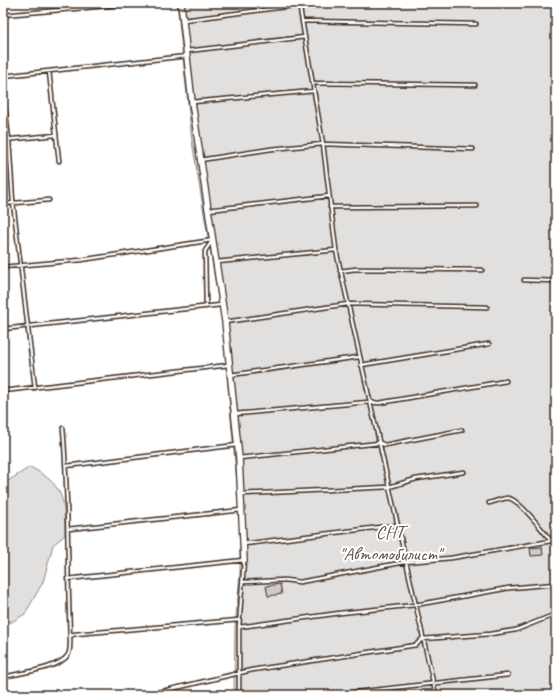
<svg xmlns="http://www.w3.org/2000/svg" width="559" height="698" font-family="Caveat,sans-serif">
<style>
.green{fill:#e2e0de;stroke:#8e857e}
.building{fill:#cfcac7;stroke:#3b2a1e}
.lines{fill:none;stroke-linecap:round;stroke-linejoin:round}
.service-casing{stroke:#3b2a1e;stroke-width:5.5}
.minor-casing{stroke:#3b2a1e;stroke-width:8}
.service{stroke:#fff;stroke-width:2.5}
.minor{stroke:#fff;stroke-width:5.5}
.labels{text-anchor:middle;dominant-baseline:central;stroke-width:4;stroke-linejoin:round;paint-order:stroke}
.park-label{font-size:19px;fill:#65584e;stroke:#fff}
</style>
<rect width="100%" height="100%" fill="#fff"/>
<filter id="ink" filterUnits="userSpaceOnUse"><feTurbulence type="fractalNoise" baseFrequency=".025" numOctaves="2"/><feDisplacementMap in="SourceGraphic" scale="8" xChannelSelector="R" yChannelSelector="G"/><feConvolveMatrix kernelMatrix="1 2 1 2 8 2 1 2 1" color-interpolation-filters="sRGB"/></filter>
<g filter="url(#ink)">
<path class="green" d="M177 3H556V695H234L235 626 240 574V516L222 322 192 141Z
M30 467C64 484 65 500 65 535L53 545 43 582 25 614 10 623H3V484Z"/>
<path class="building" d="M542 547 543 555 531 556 530 548Z
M280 584 282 594 268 596 266 586Z"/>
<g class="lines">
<g class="service-casing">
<path id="service" d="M299 3 323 144 336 250 436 695
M3 15 141 3
M184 20 300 5
M302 21 476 24
M187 51 305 37
M49 71 59 161
M3 76 187 56
M313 83 475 85
M3 91 9 140 13 202 35 388
M192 102 314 91
M3 140 56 135
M200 160 271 149 323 144 473 149
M3 204 49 200
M330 207 477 206
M208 210 329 196
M217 262 336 250
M3 267 81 260 213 240
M340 271 356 269 482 270
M524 280 556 281
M206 306 205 251 212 241
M225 322 348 304 487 307
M3 329 221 305
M361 365 489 344
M230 375 359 357
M3 391 229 365
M235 414 369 402 379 403 506 381
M63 428C69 497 67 567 70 636
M239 458 380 443 385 445 462 430
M66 466 237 445
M242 494 389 487 416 479 464 472
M489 503C495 502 502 498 508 498 519 499 544 532 551 541
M68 529 242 510
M244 544 397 525
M67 579 244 560 239 627V695
M244 582 285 580 300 582 405 562 451 558 551 541H556
M239 627 340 613 415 605 509 588 556 584
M3 677C19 673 59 669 68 655 71 650 70 642 70 636L75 634 239 620
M146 695 252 670 416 645 422 639 490 634 516 630 556 614
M330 695 508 675"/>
</g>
<g class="minor-casing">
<path id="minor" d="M181 3 192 102 225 322 239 458 244 560"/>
</g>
<use href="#service" class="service"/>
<use href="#minor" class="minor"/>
</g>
</g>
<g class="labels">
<g class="park-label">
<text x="390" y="532">СНТ<tspan x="390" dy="22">"Автомобилист"</tspan></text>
</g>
</g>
<rect width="559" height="698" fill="none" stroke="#fff" stroke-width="16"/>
<rect x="8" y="8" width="543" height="682" fill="none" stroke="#3b2a1e" stroke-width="1.5" filter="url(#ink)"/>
</svg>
